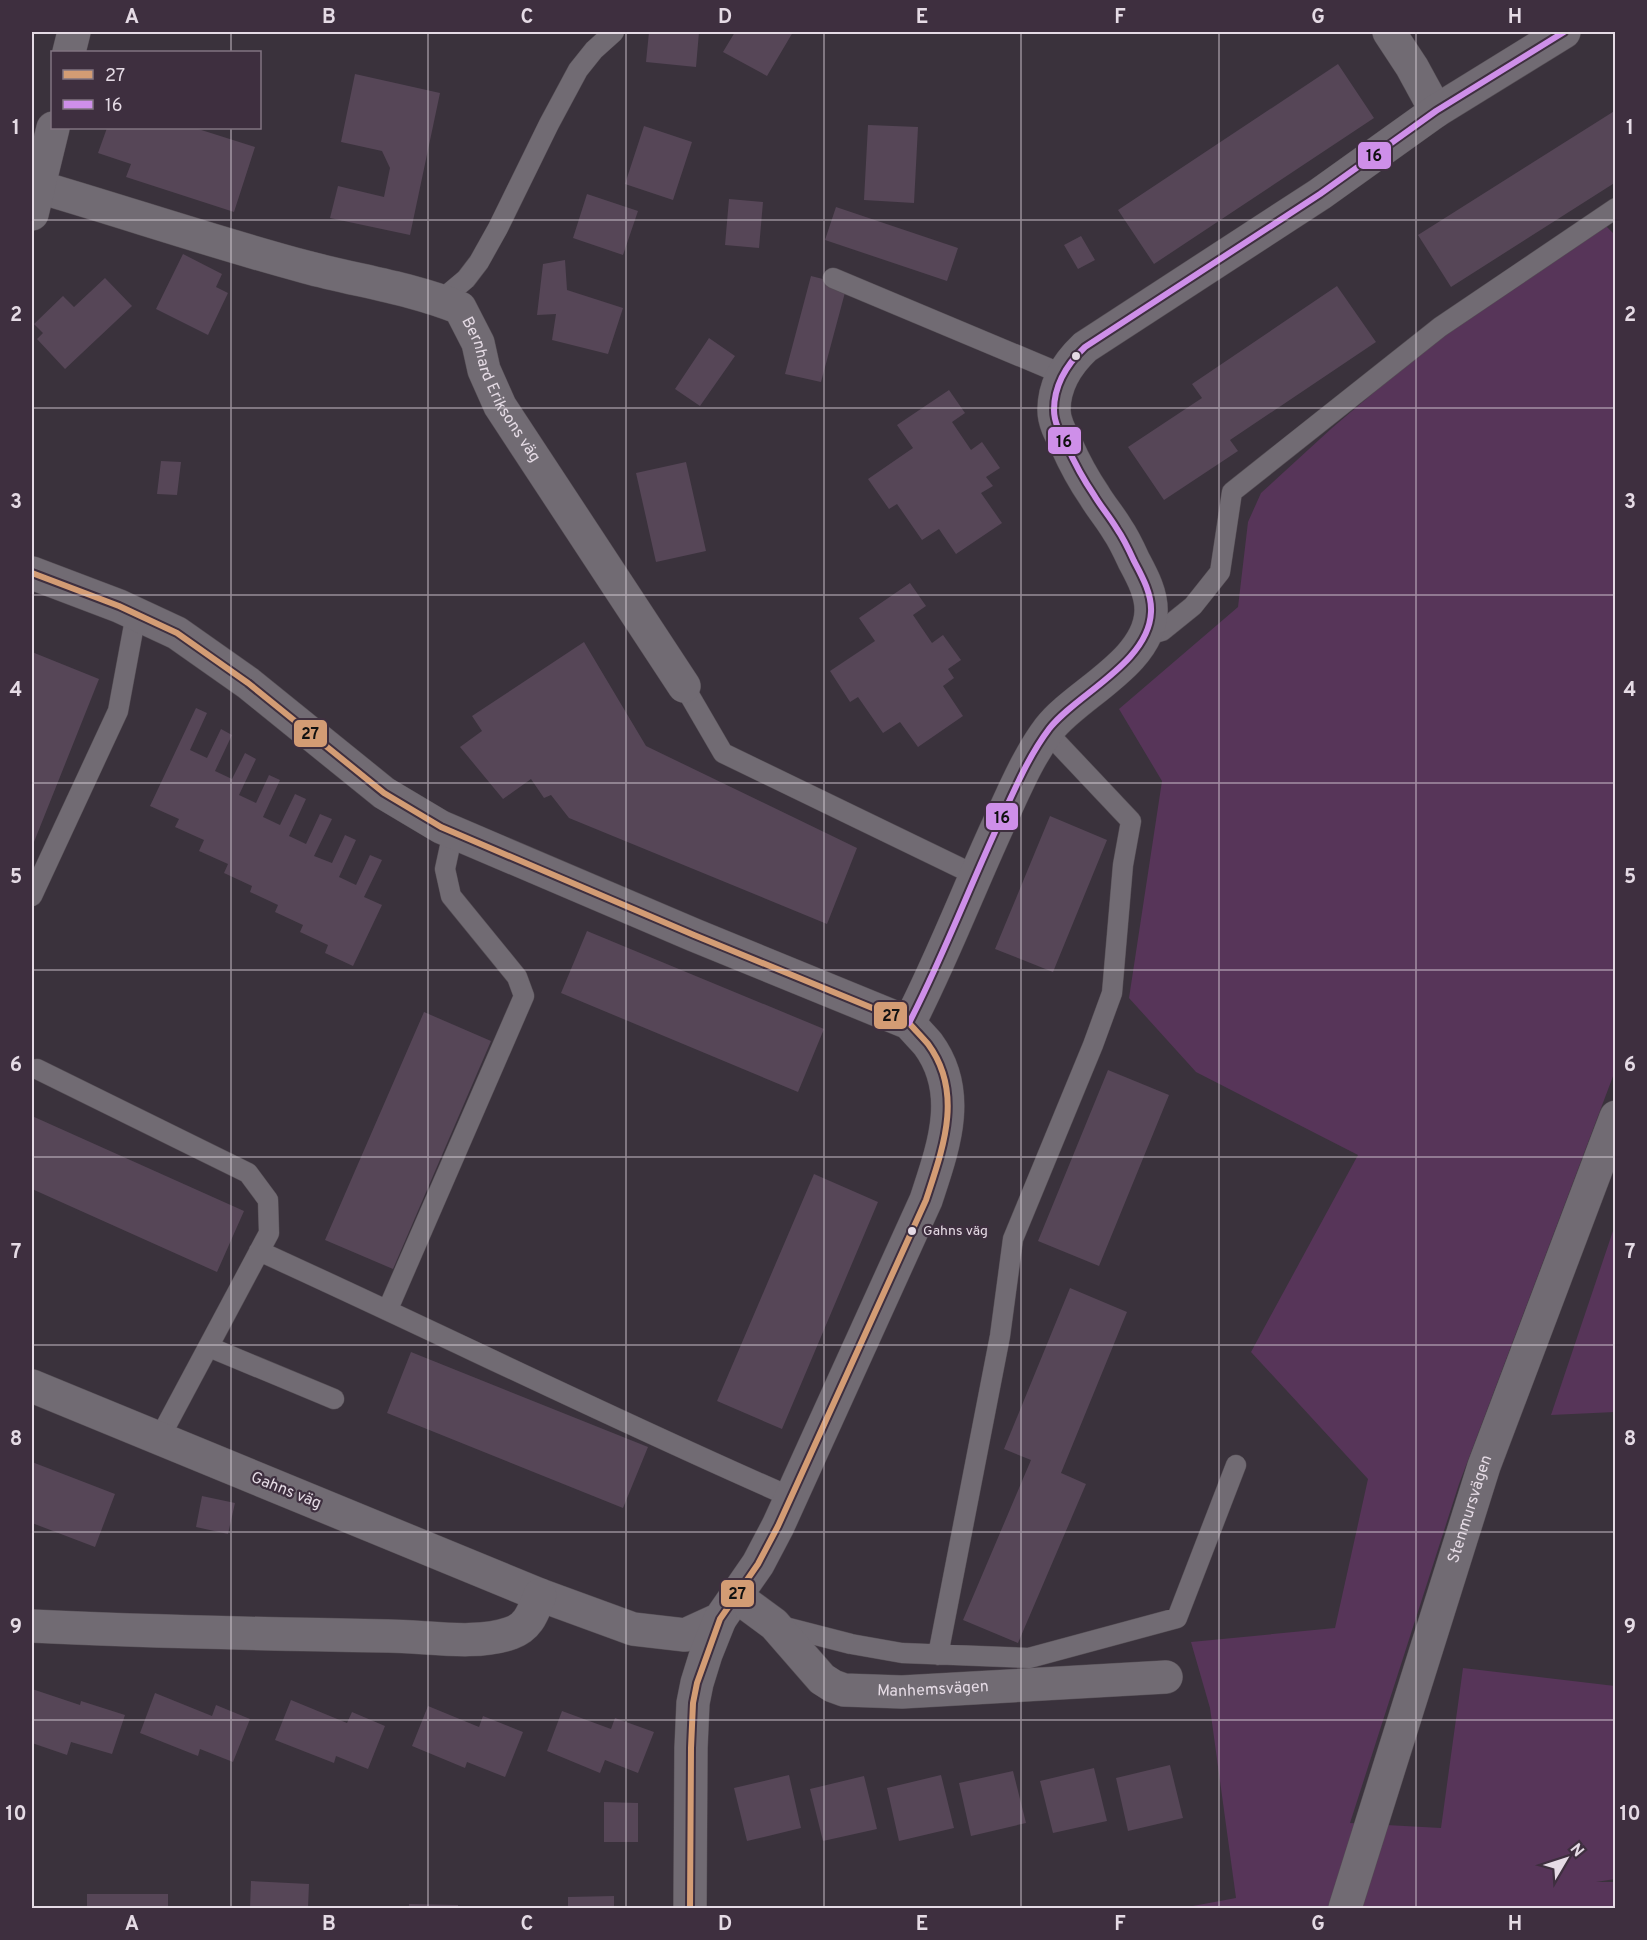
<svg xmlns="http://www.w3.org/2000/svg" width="1647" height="1940" font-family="Overpass,sans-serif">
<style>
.green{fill:#573559}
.building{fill:#564657}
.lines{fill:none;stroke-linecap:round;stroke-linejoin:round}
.lane-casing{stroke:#554e55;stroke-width:21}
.street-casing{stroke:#554e55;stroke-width:34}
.secondary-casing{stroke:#554e55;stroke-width:34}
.lane{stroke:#716b73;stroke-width:20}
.street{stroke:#716b73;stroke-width:33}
.secondary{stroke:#716b73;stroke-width:33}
.bus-1-casing{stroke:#3e2f3f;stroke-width:10}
.bus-2-casing{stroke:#3e2f3f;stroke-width:10}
.bus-1{stroke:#d39c74;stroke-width:6}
.bus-2{stroke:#ce8fe9;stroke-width:6}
.grid{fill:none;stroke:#e5dbe5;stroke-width:1.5;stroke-opacity:0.55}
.bus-dot{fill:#e5dbe5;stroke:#3e2f3f;stroke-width:2}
.labels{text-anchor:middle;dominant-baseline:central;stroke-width:4.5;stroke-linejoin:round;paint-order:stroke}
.bus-label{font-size:14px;fill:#e5dbe5;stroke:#3e2f3f;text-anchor:start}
.street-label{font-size:16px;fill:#e5dbe5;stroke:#3e2f3f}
.line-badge{stroke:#3e2f3f;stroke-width:2}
.pale-badge-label{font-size:16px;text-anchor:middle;font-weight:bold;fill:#111}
.neatline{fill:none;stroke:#e5dbe5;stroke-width:2}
.grid-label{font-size:20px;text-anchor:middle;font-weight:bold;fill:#e5dbe5}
</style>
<rect width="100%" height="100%" fill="#3a323c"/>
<path class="green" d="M1606 226 1616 236 1615 1071 1459 1484 1350 1823 1441 1828 1463 1668 1615 1686V1879L1596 1882H1615V1908H1182L1236 1898 1210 1708 1191 1642 1335 1628 1368 1479 1251 1352 1358 1155 1196 1072 1129 998 1162 781 1119 709 1238 607 1248 522 1261 493 1332 428 1438 338Z
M1615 1225V1412L1551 1415Z"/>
<path class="building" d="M649 32H699L696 67 646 62Z
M735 32H793L767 76 723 52Z
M1338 64 1374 118 1154 264 1118 210Z
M355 74 440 93 410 235 330 218 338 186 384 197 390 168 382 151 341 142Z
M1616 110V182L1451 287 1418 235Z
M868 125 918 127 914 203 864 200Z
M644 126 692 142 673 200 625 184Z
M107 128H195L255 147 234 212 126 177 131 164 98 153Z
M587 194 638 211 623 255 573 238Z
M729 199 763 202 759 248 725 245Z
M836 207 958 248 947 281 825 240Z
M1081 236 1095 260 1078 269 1064 245Z
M183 254 222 274 216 287 228 293 208 335 156 309Z
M565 260 567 290 623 308 608 354 552 340 556 314 537 315 543 264Z
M811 276 847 285 821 382 785 374Z
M105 278 132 306 65 369 37 339 43 333 34 324 63 296 74 307Z
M1337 286 1376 342 1230 440 1238 451 1164 500 1128 447 1202 398 1192 384Z
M709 338 735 356 700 406 675 389Z
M949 390 965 413 952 422 971 450 982 442 1000 468 986 477 993 486 981 493 1002 523 956 554 939 529 922 540 897 504 889 509 868 479 913 448 897 425Z
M161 461 181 462 177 495 157 494Z
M686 462 706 551 656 562 636 473Z
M910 583 926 606 913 615 932 643 943 635 961 660 948 669 954 678 943 686 963 716 918 747 900 722 883 733 858 697 850 702 830 671 875 641 859 618Z
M584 642 646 746 857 848 827 924 569 818 551 795 544 798 531 779 503 799 460 747 482 731 472 716Z
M32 652 99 679 32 847Z
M196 708 207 713 190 750 207 758 221 729 232 735 215 771 232 779 245 753 256 759 239 795 256 803 269 775 280 780 263 817 280 825 295 794 306 799 289 836 306 844 320 814 332 819 314 856 332 863 345 835 356 840 339 877 356 885 370 855 382 860 364 897 382 905 353 966 325 953 328 945 300 932 303 925 275 912 278 905 250 892 252 886 224 873 228 864 199 851 204 840 175 827 179 819 150 806Z
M1050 816 1107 840 1053 972 995 949Z
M587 931 824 1029 798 1092 561 993Z
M424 1012 491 1041 393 1269 325 1240Z
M1108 1070 1169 1095 1099 1266 1038 1241Z
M32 1116 244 1211 217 1272 32 1189Z
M814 1174 878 1202 782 1429 717 1401Z
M1070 1288 1127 1312 1061 1473 1086 1484 1018 1643 963 1620 1031 1460 1004 1449Z
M411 1352 648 1447 623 1508 387 1413Z
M32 1462 115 1494 95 1547 32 1523Z
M202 1496 235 1503 228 1534 196 1527Z
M32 1689 80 1705 81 1701 125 1715 112 1754 71 1742 67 1755 32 1743Z
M155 1693 212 1716 216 1705 250 1719 233 1762 200 1749 198 1756 140 1733Z
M291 1700 347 1723 352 1712 385 1726 368 1769 336 1756 334 1763 275 1740Z
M428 1706 479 1727 483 1716 523 1732 505 1777 467 1762 465 1768 412 1746Z
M562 1711 611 1729 615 1718 654 1732 638 1773 605 1760 600 1773 547 1751Z
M1170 1765 1183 1818 1128 1831 1116 1778Z
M1094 1768 1107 1821 1053 1833 1040 1781Z
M1013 1771 1026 1823 971 1836 959 1783Z
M789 1775 801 1828 747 1841 734 1788Z
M941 1775 954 1828 899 1841 887 1788Z
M864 1776 877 1829 823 1841 810 1789Z
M604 1802 638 1803V1842H604Z
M251 1881 309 1884 308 1908H250Z
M87 1894H168V1908H87Z
M614 1896V1908H568V1897Z
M409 1904 458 1905V1908H409Z"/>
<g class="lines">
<g class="lane-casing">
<path id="lane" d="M833 278 1062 374
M441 300 466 279 479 262 498 228 549 124 578 70 594 50 614 32
M1145 636 1162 631 1193 606 1220 572 1232 492 1440 327 1616 208
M684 686 723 753 975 875
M32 896 118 711 136 614
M37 1069 248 1173 268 1200 269 1233 159 1439
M259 1251C437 1332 612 1419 791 1497
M388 1309 524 996 517 977 451 896 445 869 453 832
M209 1347 334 1399
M777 1625 851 1644 902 1653 1029 1658 1177 1618 1236 1465
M938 1655 1000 1336 1013 1239 1093 1045 1112 993 1123 865 1131 821 1047 732"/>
</g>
<g class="street-casing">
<g id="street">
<path d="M1389 32 1412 67 1436 111"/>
<path id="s1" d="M39 187C128 213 216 243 306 267 358 281 411 288 460 308L478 343 484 370 500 406 684 686"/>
<path d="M32 573 119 606 177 633 248 683 384 793 441 827 694 935 909 1023C915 1030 922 1037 928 1044 964 1093 943 1148 926 1200L778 1526 758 1564 720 1619 685 1635 633 1629 540 1595 32 1386"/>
<path d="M909 1023C943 957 969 888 1000 821 1015 789 1028 757 1049 729 1076 694 1149 663 1151 612 1152 594 1142 576 1134 561 1129 550 1124 539 1117 529 1110 517 1101 507 1094 495 1083 479 1074 462 1066 444 1060 433 1054 422 1054 410 1054 384 1067 364 1085 347L1320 194 1436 111 1564 32"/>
<path id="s2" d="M736 1596 774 1624 822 1679 833 1686 844 1690 902 1692 1166 1677"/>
<path d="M32 1626C150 1632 269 1634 388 1636 426 1636 475 1646 511 1633 529 1627 533 1612 540 1595"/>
<path id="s3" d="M1345 1908 1484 1466 1616 1117"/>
</g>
</g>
<g class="secondary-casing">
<path id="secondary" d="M69 52 74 32
M32 214 53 128
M690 1908 691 1748 693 1703 697 1683 706 1654 720 1619"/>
</g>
<use href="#lane" class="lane"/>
<use href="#street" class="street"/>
<use href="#secondary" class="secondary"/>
<g class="bus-1-casing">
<path id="bus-1" d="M32 573 119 606 177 633 248 683 384 793 441 827 694 935 909 1023C915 1030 922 1037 928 1044 964 1093 943 1148 926 1200L778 1526 758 1564 720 1619 697 1683 693 1703 691 1748 690 1908"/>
</g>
<g class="bus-2-casing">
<path id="bus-2" d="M909 1023C943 957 969 888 1000 821 1015 789 1028 757 1049 729 1076 694 1149 663 1151 612 1152 594 1142 576 1134 561 1129 550 1124 539 1117 529 1110 517 1101 507 1094 495 1083 479 1074 462 1066 444 1060 433 1054 422 1054 410 1054 384 1067 364 1085 347L1320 194 1436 111 1564 32"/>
</g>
<use href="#bus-1" class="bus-1"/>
<use href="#bus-2" class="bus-2"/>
</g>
<path class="grid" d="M231 32V52M428 32V1908M626 32V1908M824 32V1908M1021 32V1908M1219 32V1908M1416 32V1908M231 128V1908M32 220H1616M32 408H1616M32 595H1616M32 783H1616M32 970H1616M32 1157H1616M32 1345H1616M32 1532H1616M32 1720H1616"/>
<g class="bus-dot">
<circle cx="1076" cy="356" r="5"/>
<circle cx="912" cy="1231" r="5"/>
</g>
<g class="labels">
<g class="bus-label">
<text x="923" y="1231">Gahns väg</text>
</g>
<g class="street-label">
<text stroke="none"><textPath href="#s1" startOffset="530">Bernhard Eriksons väg</textPath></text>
<text transform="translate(286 1491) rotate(22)">Gahns väg</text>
<text stroke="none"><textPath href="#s3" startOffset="418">Stenmursvägen</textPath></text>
<text stroke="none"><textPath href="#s2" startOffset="234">Manhemsvägen</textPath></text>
</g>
</g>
<g class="line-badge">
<rect x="1357" y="141" width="35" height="29" rx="6" fill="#ce8fe9"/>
<rect x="1047" y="426" width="35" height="29" rx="6" fill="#ce8fe9"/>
<rect x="293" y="719" width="35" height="29" rx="6" fill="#d39c74"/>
<rect x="985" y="802" width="34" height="29" rx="6" fill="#ce8fe9"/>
<rect x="873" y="1001" width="35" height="29" rx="6" fill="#d39c74"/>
<rect x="720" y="1579" width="35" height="29" rx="6" fill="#d39c74"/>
</g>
<g class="pale-badge-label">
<text x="1374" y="161">16</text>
<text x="1064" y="447">16</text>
<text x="310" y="739">27</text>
<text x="1002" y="823">16</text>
<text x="891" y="1021">27</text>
<text x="737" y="1599">27</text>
</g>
<rect width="1647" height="1940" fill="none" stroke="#3e2f3f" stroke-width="66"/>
<rect x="51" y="51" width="210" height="78" fill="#3e2f3f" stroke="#817481" stroke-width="1.5"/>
<rect x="63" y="70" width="30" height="9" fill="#d39c74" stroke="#817481" stroke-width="1.5"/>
<text x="105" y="81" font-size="18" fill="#e5dbe5">27</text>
<rect x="63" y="100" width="30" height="9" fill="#ce8fe9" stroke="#817481" stroke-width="1.5"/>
<text x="105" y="111" font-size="18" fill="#e5dbe5">16</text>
<g transform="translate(1566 1859) rotate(51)" stroke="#3e2f3f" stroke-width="4.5" paint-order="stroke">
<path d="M0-4.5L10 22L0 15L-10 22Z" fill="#e5dbe5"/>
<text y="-9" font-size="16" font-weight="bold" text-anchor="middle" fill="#e5dbe5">N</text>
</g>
<rect x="33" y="33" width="1581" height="1874" class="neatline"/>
<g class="grid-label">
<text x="132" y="23">A</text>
<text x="329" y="23">B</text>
<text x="527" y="23">C</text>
<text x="725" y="23">D</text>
<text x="922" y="23">E</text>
<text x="1120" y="23">F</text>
<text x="1318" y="23">G</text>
<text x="1515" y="23">H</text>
<text x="16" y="134">1</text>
<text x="1630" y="134">1</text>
<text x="16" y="321">2</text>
<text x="1630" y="321">2</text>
<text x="16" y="508">3</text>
<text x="1630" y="508">3</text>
<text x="16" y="696">4</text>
<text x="1630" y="696">4</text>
<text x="16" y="883">5</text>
<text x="1630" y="883">5</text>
<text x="16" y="1071">6</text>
<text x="1630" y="1071">6</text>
<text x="16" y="1258">7</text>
<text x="1630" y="1258">7</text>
<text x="16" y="1445">8</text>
<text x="1630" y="1445">8</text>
<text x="16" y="1633">9</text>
<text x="1630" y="1633">9</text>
<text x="16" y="1820">10</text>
<text x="1630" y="1820">10</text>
<text x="132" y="1930">A</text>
<text x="329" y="1930">B</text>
<text x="527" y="1930">C</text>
<text x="725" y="1930">D</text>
<text x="922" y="1930">E</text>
<text x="1120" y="1930">F</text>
<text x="1318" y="1930">G</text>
<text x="1515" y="1930">H</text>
</g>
</svg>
